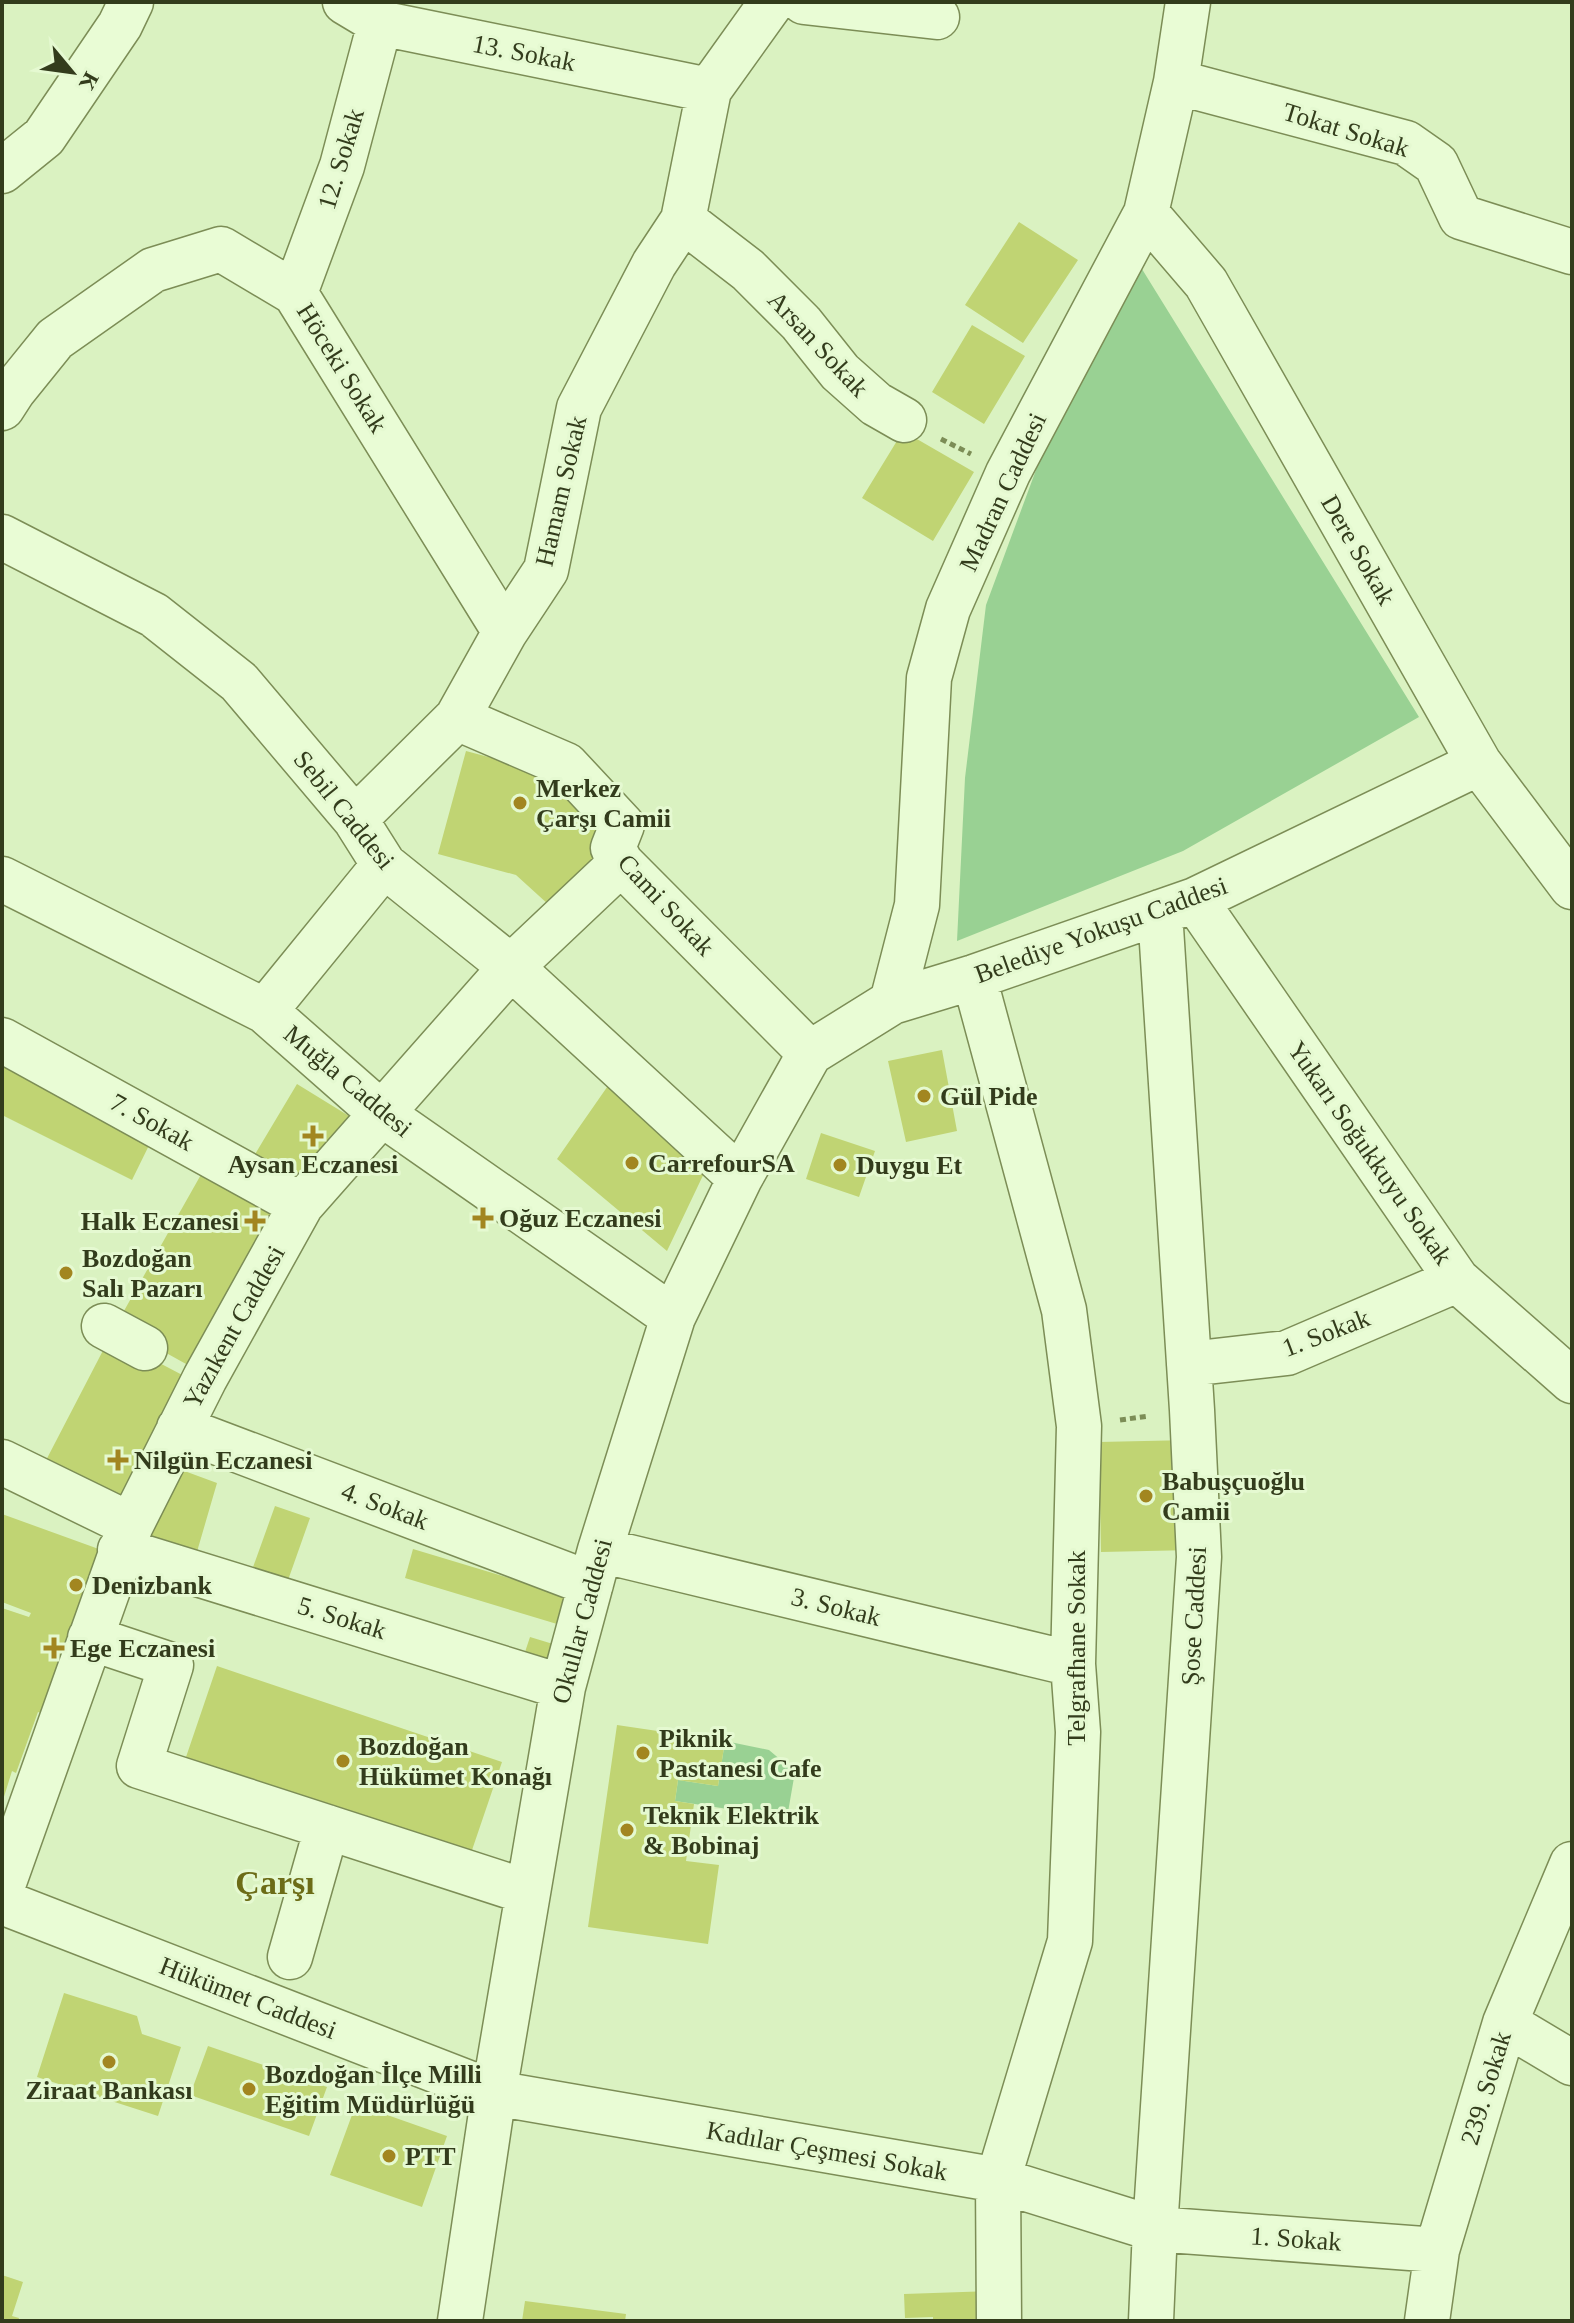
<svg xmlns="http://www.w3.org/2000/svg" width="1574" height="2323" font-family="'Times New Roman',serif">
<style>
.green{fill:#99d193}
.building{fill:#c0d473}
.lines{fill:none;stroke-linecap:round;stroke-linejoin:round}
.minor-casing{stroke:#7c8d56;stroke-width:47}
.path{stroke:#7c8d56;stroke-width:5;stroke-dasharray:6 4;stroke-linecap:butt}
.minor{stroke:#e9fcd5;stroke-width:44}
.poi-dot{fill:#a28620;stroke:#e5f9d1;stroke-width:3}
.labels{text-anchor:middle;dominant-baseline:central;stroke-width:6;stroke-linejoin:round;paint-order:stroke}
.street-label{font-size:26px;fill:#333c1c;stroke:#e5f9d1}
.poi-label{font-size:26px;font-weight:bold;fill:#333c1c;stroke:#e5f9d1;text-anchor:start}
.district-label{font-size:34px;font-weight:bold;fill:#6c6c17;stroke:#e5f9d1}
</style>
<rect width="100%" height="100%" fill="#daf2c1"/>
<path class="green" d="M1137 261 1419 717 1183 851 957 941 965 778 986 605 1056 416Z
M725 1741 769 1750 782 1761 796 1766 787 1818 675 1801 678 1780 718 1786Z"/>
<path class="building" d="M1019 222 1078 260 1023 343 965 305Z
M972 325 1025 356 984 424 932 392Z
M903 431 974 472 933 541 862 498Z
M466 751 559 776 618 831 549 905 516 875 438 854Z
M942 1050 957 1131 906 1142 888 1061Z
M2 1061 158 1127 132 1180 2 1115Z
M612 1080 707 1167 667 1251 557 1159Z
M297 1084 349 1116 301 1189 251 1161Z
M821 1133 875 1151 859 1197 806 1179Z
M207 1164 286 1208 195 1369 116 1325Z
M110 1337 188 1378 121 1505 42 1468Z
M1190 1440 1193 1550 1101 1552 1099 1442Z
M179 1469 217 1483 194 1562 150 1539Z
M275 1506 310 1518 287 1583 252 1570Z
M2 1514 107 1552 49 1716 38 1712 16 1773 12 1771 3 1800 2 1608 29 1617 31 1613 2 1602Z
M413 1549 565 1595 557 1624 405 1578Z
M530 1637 553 1644 547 1665 523 1658Z
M217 1666 502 1762 470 1856 185 1760Z
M617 1725 725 1741 718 1786 678 1780 675 1801 694 1804 686 1861 719 1865 708 1944 588 1927Z
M64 1993 137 2016 142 2034 181 2047 158 2116 37 2077Z
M208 2046 327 2087 309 2136 190 2095Z
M356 2104 447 2136 422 2207 330 2175Z
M2 2275 23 2282 12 2316 19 2318 18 2321H2Z
M992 2291V2321H933V2317L905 2318 904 2294Z
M525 2301 626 2314 625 2321H522Z"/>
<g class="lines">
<g class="minor-casing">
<path id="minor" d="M345 2 380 23 709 90
M804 2 937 17
M1176 82 1406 143 1436 164 1461 217 1572 252
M2 171 44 137 120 25 131 2
M1146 213 1206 283 1479 763 1572 887
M683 220 748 270 801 323 840 372 876 404 904 420
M295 293 342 166 380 23
M2 408 13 391 55 339 153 270 221 249 295 293 505 632
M2 537 154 615 239 682 355 819 384 865 511 967 740 1178
M457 718 566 765 622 825 613 848 621 863 810 1053
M355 819 457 718 505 632 546 570 579 408 654 264 683 220 709 90 772 2
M2 879 265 1011 382 1114 673 1317
M1195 900 1457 1280 1572 1381
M974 977 1064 1310 1079 1426 1073 1664 1078 1732 1070 1941 998 2180 999 2321
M892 1002 917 905 929 678 948 609 1008 473 1146 213 1176 82 1188 2
M265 1011 384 865
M2 1040 301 1205
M104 1326 145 1348
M1189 1364 1287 1353 1457 1280
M179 1428 591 1584
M2 1462 131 1525
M120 1550 563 1687
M600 1550 1073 1664
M90 1638 171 1665 139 1766 527 1892
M2 1888 131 1525 205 1378 301 1205 511 967 621 863
M2 1902 494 2093 998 2180 1155 2229 1437 2250
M290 1957 327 1827
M1505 2023 1572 2063
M460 2321 494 2093 563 1687 600 1550 673 1317 740 1178 810 1053 892 1002 974 977 1195 900 1479 763
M1151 2321 1155 2229 1199 1557 1192 1410 1160 912
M1427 2321 1437 2250 1505 2023 1572 1864"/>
</g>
<path class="path" d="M941 439 971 454
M1120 1420 1149 1416"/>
<use href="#minor" class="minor"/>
</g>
<g class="poi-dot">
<circle cx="520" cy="803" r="8"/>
<circle cx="924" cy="1096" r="8"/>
<path d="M309 1124h8v8h8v8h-8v8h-8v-8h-8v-8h8z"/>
<circle cx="632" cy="1163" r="8"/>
<circle cx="840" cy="1165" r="8"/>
<path d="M479 1206h8v8h8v8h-8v8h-8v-8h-8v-8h8z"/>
<path d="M251 1209h8v8h8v8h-8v8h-8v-8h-8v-8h8z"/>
<circle cx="66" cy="1273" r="8"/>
<path d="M114 1448h8v8h8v8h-8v8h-8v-8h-8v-8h8z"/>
<circle cx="1146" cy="1496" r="8"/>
<circle cx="76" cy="1585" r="8"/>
<path d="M50 1636h8v8h8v8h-8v8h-8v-8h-8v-8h8z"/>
<circle cx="643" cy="1753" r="8"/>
<circle cx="343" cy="1761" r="8"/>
<circle cx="627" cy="1830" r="8"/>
<circle cx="109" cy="2062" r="8"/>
<circle cx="249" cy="2089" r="8"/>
<circle cx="389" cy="2156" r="8"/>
</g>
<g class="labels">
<g class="street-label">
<text transform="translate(524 53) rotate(11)">13. Sokak</text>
<text transform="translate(1346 130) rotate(17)">Tokat Sokak</text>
<text transform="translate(341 159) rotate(-73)">12. Sokak</text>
<text transform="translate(818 344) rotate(47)">Arsan Sokak</text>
<text transform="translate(342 368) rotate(58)">Höceki Sokak</text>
<text transform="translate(561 491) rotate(-77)">Hamam Sokak</text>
<text transform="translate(1003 492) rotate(-65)">Madran Caddesi</text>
<text transform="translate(1358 550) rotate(60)">Dere Sokak</text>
<text transform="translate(344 810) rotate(51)">Sebil Caddesi</text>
<text transform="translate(666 905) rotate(47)">Cami Sokak</text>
<text transform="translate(1101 930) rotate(-20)">Belediye Yokuşu Caddesi</text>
<text transform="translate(348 1081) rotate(40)">Muğla Caddesi</text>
<text transform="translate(152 1122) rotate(29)">7. Sokak</text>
<text transform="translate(1370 1153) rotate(55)">Yukarı Soğukkuyu Sokak</text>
<text transform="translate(234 1327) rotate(-61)">Yazıkent Caddesi</text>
<text transform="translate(1326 1333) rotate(-21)">1. Sokak</text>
<text transform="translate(385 1506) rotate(21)">4. Sokak</text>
<text transform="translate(836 1607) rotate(14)">3. Sokak</text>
<text transform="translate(1194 1616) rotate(-87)">Şose Caddesi</text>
<text transform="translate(342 1618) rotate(17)">5. Sokak</text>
<text transform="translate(582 1621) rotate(-75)">Okullar Caddesi</text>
<text transform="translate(1076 1648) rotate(-90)">Telgrafhane Sokak</text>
<text transform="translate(248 1998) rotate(21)">Hükümet Caddesi</text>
<text transform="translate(1486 2088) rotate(-73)">239. Sokak</text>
<text transform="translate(827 2151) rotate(10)">Kadılar Çeşmesi Sokak</text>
<text transform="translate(1296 2239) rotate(4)">1. Sokak</text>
</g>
<g class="poi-label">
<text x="536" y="788">Merkez<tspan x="536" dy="30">Çarşı Camii</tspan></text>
<text x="940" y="1096">Gül Pide</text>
<text x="648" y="1163">CarrefourSA</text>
<text x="313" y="1164" text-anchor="middle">Aysan Eczanesi</text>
<text x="856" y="1165">Duygu Et</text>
<text x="499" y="1218">Oğuz Eczanesi</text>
<text x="239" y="1221" text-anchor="end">Halk Eczanesi</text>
<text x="82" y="1258">Bozdoğan<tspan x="82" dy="30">Salı Pazarı</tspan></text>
<text x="134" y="1460">Nilgün Eczanesi</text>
<text x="1162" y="1481">Babuşçuoğlu<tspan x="1162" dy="30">Camii</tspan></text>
<text x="92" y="1585">Denizbank</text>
<text x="70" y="1648">Ege Eczanesi</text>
<text x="659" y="1738">Piknik<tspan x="659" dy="30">Pastanesi Cafe</tspan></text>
<text x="359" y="1746">Bozdoğan<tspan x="359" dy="30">Hükümet Konağı</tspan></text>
<text x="643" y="1815">Teknik Elektrik<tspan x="643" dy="30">&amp; Bobinaj</tspan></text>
<text x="265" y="2074">Bozdoğan İlçe Milli<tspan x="265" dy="30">Eğitim Müdürlüğü</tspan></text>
<text x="109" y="2090" text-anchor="middle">Ziraat Bankası</text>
<text x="405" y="2156">PTT</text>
</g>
<g class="district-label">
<text x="275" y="1882">Çarşı</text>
</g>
</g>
<rect width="1574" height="2323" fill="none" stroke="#333c1c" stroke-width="8"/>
<g transform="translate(72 72) rotate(119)" stroke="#e5f9d1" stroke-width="6" paint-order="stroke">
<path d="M0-6L14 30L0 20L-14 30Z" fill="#333c1c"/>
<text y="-12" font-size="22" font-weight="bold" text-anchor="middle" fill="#333c1c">K</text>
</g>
</svg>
